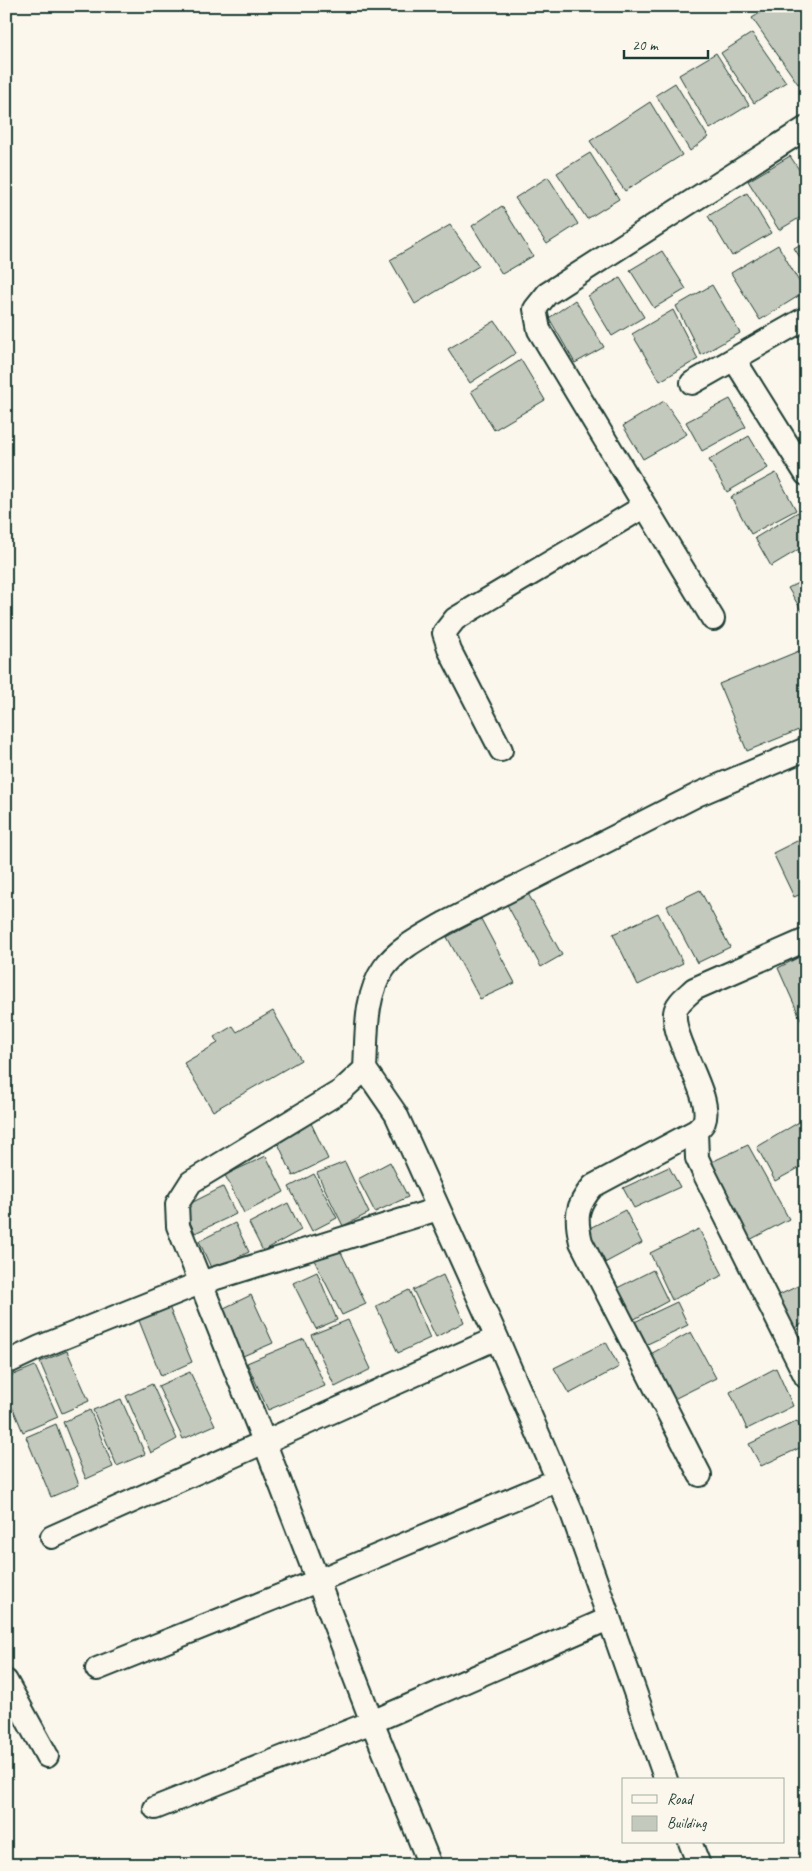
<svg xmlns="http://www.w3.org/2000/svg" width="812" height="1871" font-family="Caveat,sans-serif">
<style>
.building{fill:#c4c9be;stroke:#1f3d34}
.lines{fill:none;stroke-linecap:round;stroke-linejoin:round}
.minor-casing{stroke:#1f3d34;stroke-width:26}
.minor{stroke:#fbf7ec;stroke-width:22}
</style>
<rect width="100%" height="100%" fill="#fbf7ec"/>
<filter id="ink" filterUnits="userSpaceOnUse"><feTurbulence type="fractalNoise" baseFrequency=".02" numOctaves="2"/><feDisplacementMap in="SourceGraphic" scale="10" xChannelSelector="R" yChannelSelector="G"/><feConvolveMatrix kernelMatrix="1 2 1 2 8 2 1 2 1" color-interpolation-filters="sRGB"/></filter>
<g filter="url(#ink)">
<path class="building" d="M771 6H806V79L798 84 752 18Z
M752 33 786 82 754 103 721 53Z
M716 53 749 105 710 129 679 75Z
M675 83 708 137 690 151 656 95Z
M650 102 682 155 625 191 590 141Z
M590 153 619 199 587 219 557 173Z
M790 156 806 180V214L779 230 748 181Z
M548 177 578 224 547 244 515 198Z
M747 193 771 233 732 256 708 216Z
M502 206 533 256 502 274 472 226Z
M450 225 479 266 415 304 390 260Z
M806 241V267L794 248Z
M778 245 805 292 760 320 731 273Z
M662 251 686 289 654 308 630 270Z
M620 278 644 317 612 336 588 296Z
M712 285 740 333 701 355 676 306Z
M575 300 604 347 575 363 549 318Z
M673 310 698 359 660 381 632 334Z
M495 321 516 353 470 383 448 349Z
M521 360 545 400 494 430 471 391Z
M730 399 746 427 702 451 686 422Z
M664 401 687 434 643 459 623 426Z
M749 436 768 468 727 492 709 460Z
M776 473 796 510 751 534 731 497Z
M798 512 806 524V545L771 566 755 538Z
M806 579V618L788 588Z
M806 648V727L747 751 719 684Z
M805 837 806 892 794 897 773 853Z
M526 890 562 955 541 967 505 901Z
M700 890 730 947 697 963 667 906Z
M658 913 683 963 638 985 613 934Z
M481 919 515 983 480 999 447 937Z
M805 954 806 1023 803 1024 778 968Z
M273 1011 301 1060 213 1111 184 1063 218 1043 214 1037 233 1026 237 1032Z
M806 1118V1164L775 1181 757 1147Z
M310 1121 328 1159 293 1176 276 1139Z
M748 1145 789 1219 744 1243 705 1165Z
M266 1156 284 1192 244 1213 225 1175Z
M345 1162 369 1213 343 1226 317 1173Z
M390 1162 408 1197 375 1212 358 1179Z
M669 1167 680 1187 634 1208 623 1188Z
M314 1174 337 1218 312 1231 289 1187Z
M223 1187 236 1214 195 1233 183 1207Z
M288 1203 301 1230 263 1251 249 1223Z
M625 1210 642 1243 599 1266 582 1232Z
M235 1223 249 1252 212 1270 199 1241Z
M699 1229 723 1275 672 1300 650 1253Z
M339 1248 366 1304 342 1315 314 1260Z
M653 1270 668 1301 627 1323 611 1291Z
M317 1272 337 1320 316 1329 293 1283Z
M443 1275 464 1322 436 1337 413 1290Z
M806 1282V1322L787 1332 771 1299Z
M409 1290 430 1338 398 1353 376 1306Z
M251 1295 273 1343 243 1356 222 1309Z
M167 1302 192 1362 161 1376 136 1313Z
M677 1302 688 1325 639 1348 628 1325Z
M348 1320 371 1369 335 1387 311 1335Z
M691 1332 716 1378 668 1402 645 1357Z
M304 1339 325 1386 268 1410 247 1363Z
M606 1342 619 1367 569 1394 554 1368Z
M67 1351 89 1401 62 1413 40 1362Z
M35 1366 58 1417 23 1432 6 1392V1378Z
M776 1368 793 1406 747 1429 730 1392Z
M190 1372 215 1425 183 1439 158 1386Z
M152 1384 177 1439 151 1453 126 1396Z
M121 1399 145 1454 117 1466 93 1410Z
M90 1410 113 1467 86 1479 63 1422Z
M797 1421 806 1437V1445L761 1466 749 1444Z
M56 1424 79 1485 51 1497 26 1437Z"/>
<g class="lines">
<g class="minor-casing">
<path id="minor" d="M734 359 806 474
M692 383 806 318
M713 619 539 330 535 309 547 294 806 128
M501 750 450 651 444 633 455 619 645 506
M365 1069 396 1114 497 1338 572 1513 666 1780
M696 1131 697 1158 703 1171 806 1377
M6 1363 40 1347 200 1283 438 1209
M700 1475 581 1242C575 1217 576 1206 593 1186L696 1131C699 1128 703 1125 704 1122 714 1097 672 1042 675 1013 676 1003 687 996 694 989L806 940
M52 1537 497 1338
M97 1669 317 1581 558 1480
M6 1681 47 1756
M155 1808 372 1722 608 1619
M690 1842 699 1865
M430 1865 372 1722 264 1441 178 1226 177 1204 191 1182 341 1091 365 1069C367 1036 364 996 384 968 398 948 425 935 445 923L699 794 806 749"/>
</g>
<use href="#minor" class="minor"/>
</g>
</g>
<rect width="812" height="1871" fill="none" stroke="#fbf7ec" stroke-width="25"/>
<rect x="12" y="12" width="787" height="1846" fill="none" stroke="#1f3d34" stroke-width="2" filter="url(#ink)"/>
<rect x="622" y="1778" width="162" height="65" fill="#fbf7ec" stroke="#a3ada2"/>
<rect x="632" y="1795" width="25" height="8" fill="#fbf7ec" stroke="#a3ada2"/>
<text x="667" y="1804" font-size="15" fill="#1f3d34">Road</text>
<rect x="632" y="1816" width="25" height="15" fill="#c4c9be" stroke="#a3ada2"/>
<text x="667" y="1828" font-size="15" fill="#1f3d34">Building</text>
<path d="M624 50v8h84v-8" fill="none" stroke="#1f3d34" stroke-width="2.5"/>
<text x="632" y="50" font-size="15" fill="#1f3d34" stroke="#fbf7ec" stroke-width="4" paint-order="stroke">20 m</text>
</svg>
